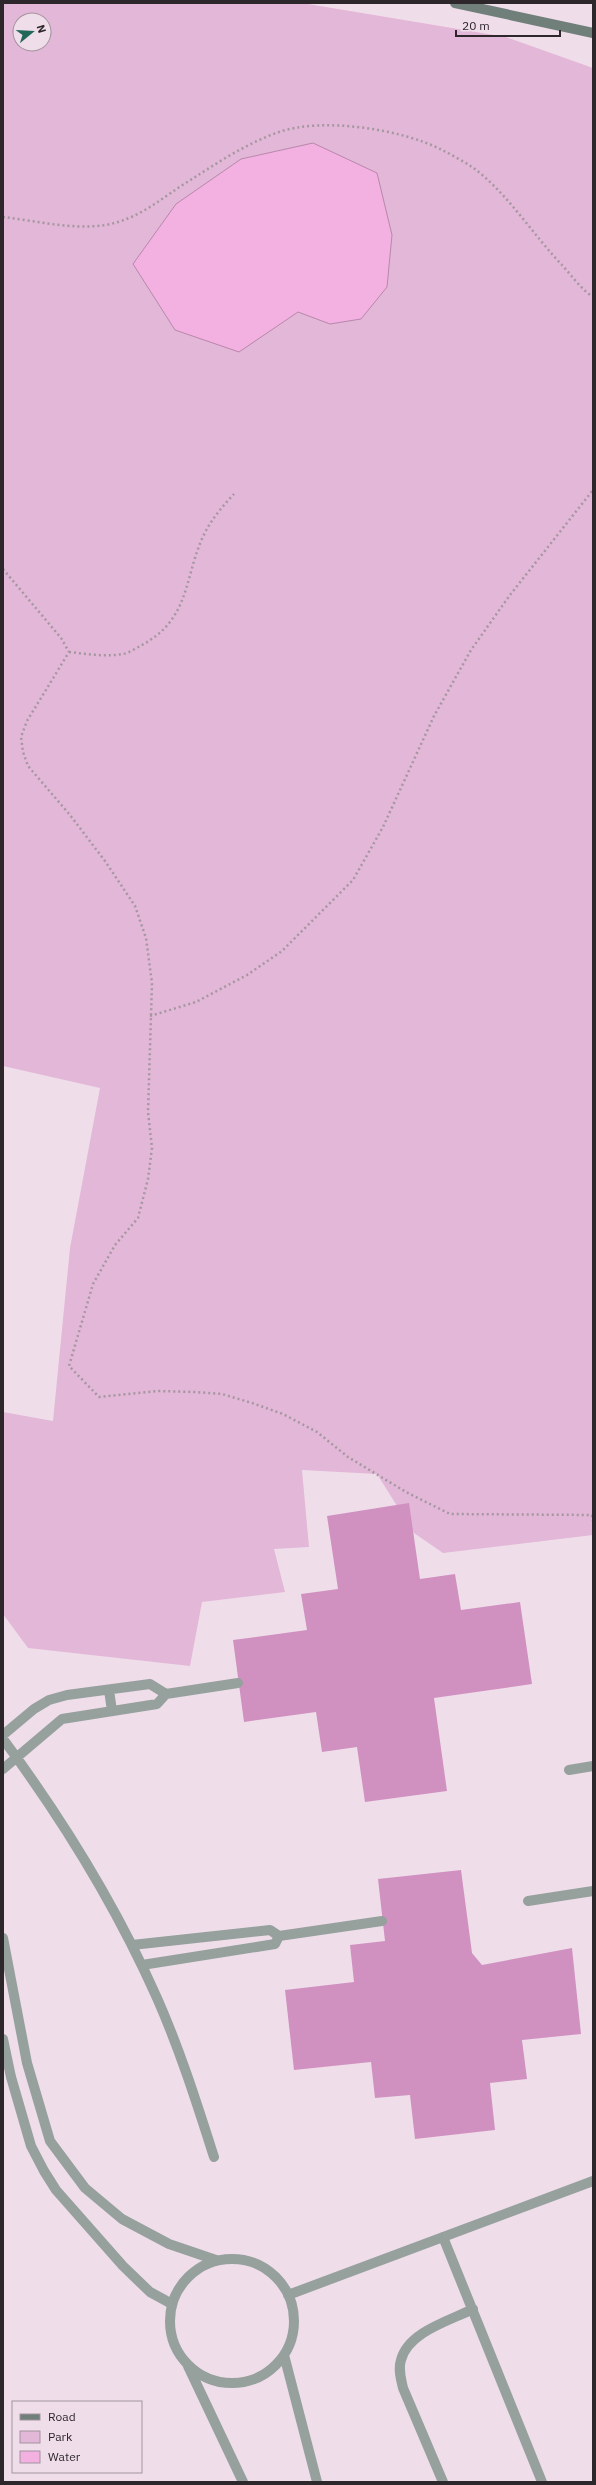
<svg xmlns="http://www.w3.org/2000/svg" width="596" height="2485" font-family="'IBM Plex Sans',sans-serif">
<style>
.green{fill:#e3b7d7;fill-rule:evenodd}
.water{fill:#f3b1e2;stroke:#b887ab}
.building{fill:#d091c1}
.lines{fill:none;stroke-linecap:round;stroke-linejoin:round}
.path{stroke:#a597a1;stroke-width:2.5;stroke-dasharray:2 3;stroke-linecap:butt}
.lane{stroke:#96a09d;stroke-width:10}
.street{stroke:#96a09d;stroke-width:10}
.secondary{stroke:#717f7b;stroke-width:10}
</style>
<rect width="100%" height="100%" fill="#efdeea"/>
<path class="green" d="M3 3H302L506 37 593 68V1535L443 1553 414 1533 377 1474 302 1470 309 1547 274 1549 285 1592 202 1602 190 1666 28 1648 3 1614V1412L53 1421 70 1248 100 1088 3 1066ZM20 20H44V44H20Z"/>
<path class="water" d="M313 143 377 173 392 235 387 287 361 319 330 324 298 312 239 352 175 330 133 264 176 204 241 159Z"/>
<path class="building" d="M409 1503 420 1579 455 1574 461 1610 520 1602 532 1684 434 1698 447 1791 365 1802 357 1747 322 1752 316 1712 244 1722 233 1640 307 1630 301 1594 338 1589 327 1516Z
M461 1870 472 1953 482 1965 572 1948 581 2034 522 2040 527 2079 490 2083 495 2130 415 2139 410 2095 375 2098 371 2062 294 2070 285 1990 354 1982 350 1945 385 1941 378 1879Z"/>
<g class="lines">
<path class="path" d="M3 217C39 221 83 233 118 222 147 213 164 196 189 181 217 163 247 143 279 132 322 117 402 129 442 150 452 155 463 161 472 167 505 190 534 236 562 265 572 276 581 289 593 297
M3 569 61 638 69 652 27 721 21 737 23 752 28 766 70 815 105 861 135 906 146 938 152 983 148 1112 152 1148 148 1179 138 1218 115 1245 93 1284 69 1366 99 1397 157 1391 195 1392 222 1394 252 1403 283 1414 317 1432 348 1457 406 1492 450 1514 593 1515
M69 652C87 654 105 657 123 654 129 653 136 648 142 645 188 620 184 583 201 541 209 522 221 508 234 494
M150 1016 196 1002 247 975 282 951 353 880 383 827 434 716 471 650 510 595 593 490
M592 1515 593 1521"/>
<path class="lane" d="M109 1690 112 1711
M166 1694 238 1683
M3 1735 34 1709 49 1700 67 1695 150 1684 166 1694 157 1704 62 1719 3 1769
M3 1739C63 1820 116 1906 157 1998 180 2050 197 2104 214 2157
M569 1770 593 1766
M528 1901 593 1891
M279 1936 382 1921
M132 1945 270 1930 279 1936 275 1944 142 1965
M443 2237 542 2482
M170 2321a62 62 0 1 1 124 0a62 62 0 1 1-124 0Z
M288 2295 593 2181
M284 2355 317 2482
M188 2366 243 2482
M443 2482 403 2388C401 2379 398 2370 401 2360 408 2332 449 2321 473 2309"/>
<path class="street" d="M3 1938 27 2063 50 2141 85 2188 122 2219 169 2244 216 2260
M3 2039 11 2077 31 2146 44 2171 56 2190 123 2266 150 2292 172 2304"/>
<path class="secondary" d="M455 3 593 33"/>
</g>
<rect width="596" height="2485" fill="none" stroke="#2d262b" stroke-width="8"/>
<rect x="12" y="2401" width="130" height="72" fill="#efdeea" stroke="#a1949e"/>
<rect x="20" y="2414" width="20" height="6" fill="#717f7b" stroke="#a1949e"/>
<text x="48" y="2421" font-size="12" fill="#2d262b">Road</text>
<rect x="20" y="2431" width="20" height="12" fill="#e3b7d7" stroke="#a1949e"/>
<text x="48" y="2441" font-size="12" fill="#2d262b">Park</text>
<rect x="20" y="2451" width="20" height="12" fill="#f3b1e2" stroke="#a1949e"/>
<text x="48" y="2461" font-size="12" fill="#2d262b">Water</text>
<g transform="translate(32 32) rotate(72)"><circle r="19" fill="#efdeea" stroke="#a1949e"/>
<path d="M0-3L7 15L0 10L-7 15Z" fill="#236759"/>
<text y="-6" font-size="11" font-weight="bold" text-anchor="middle" fill="#2d262b">N</text>
</g>
<path d="M456 30v6h104v-6" fill="none" stroke="#2d262b" stroke-width="2"/>
<text x="462" y="30" font-size="12" fill="#2d262b" stroke="#efdeea" stroke-width="3" paint-order="stroke">20 m</text>
</svg>
